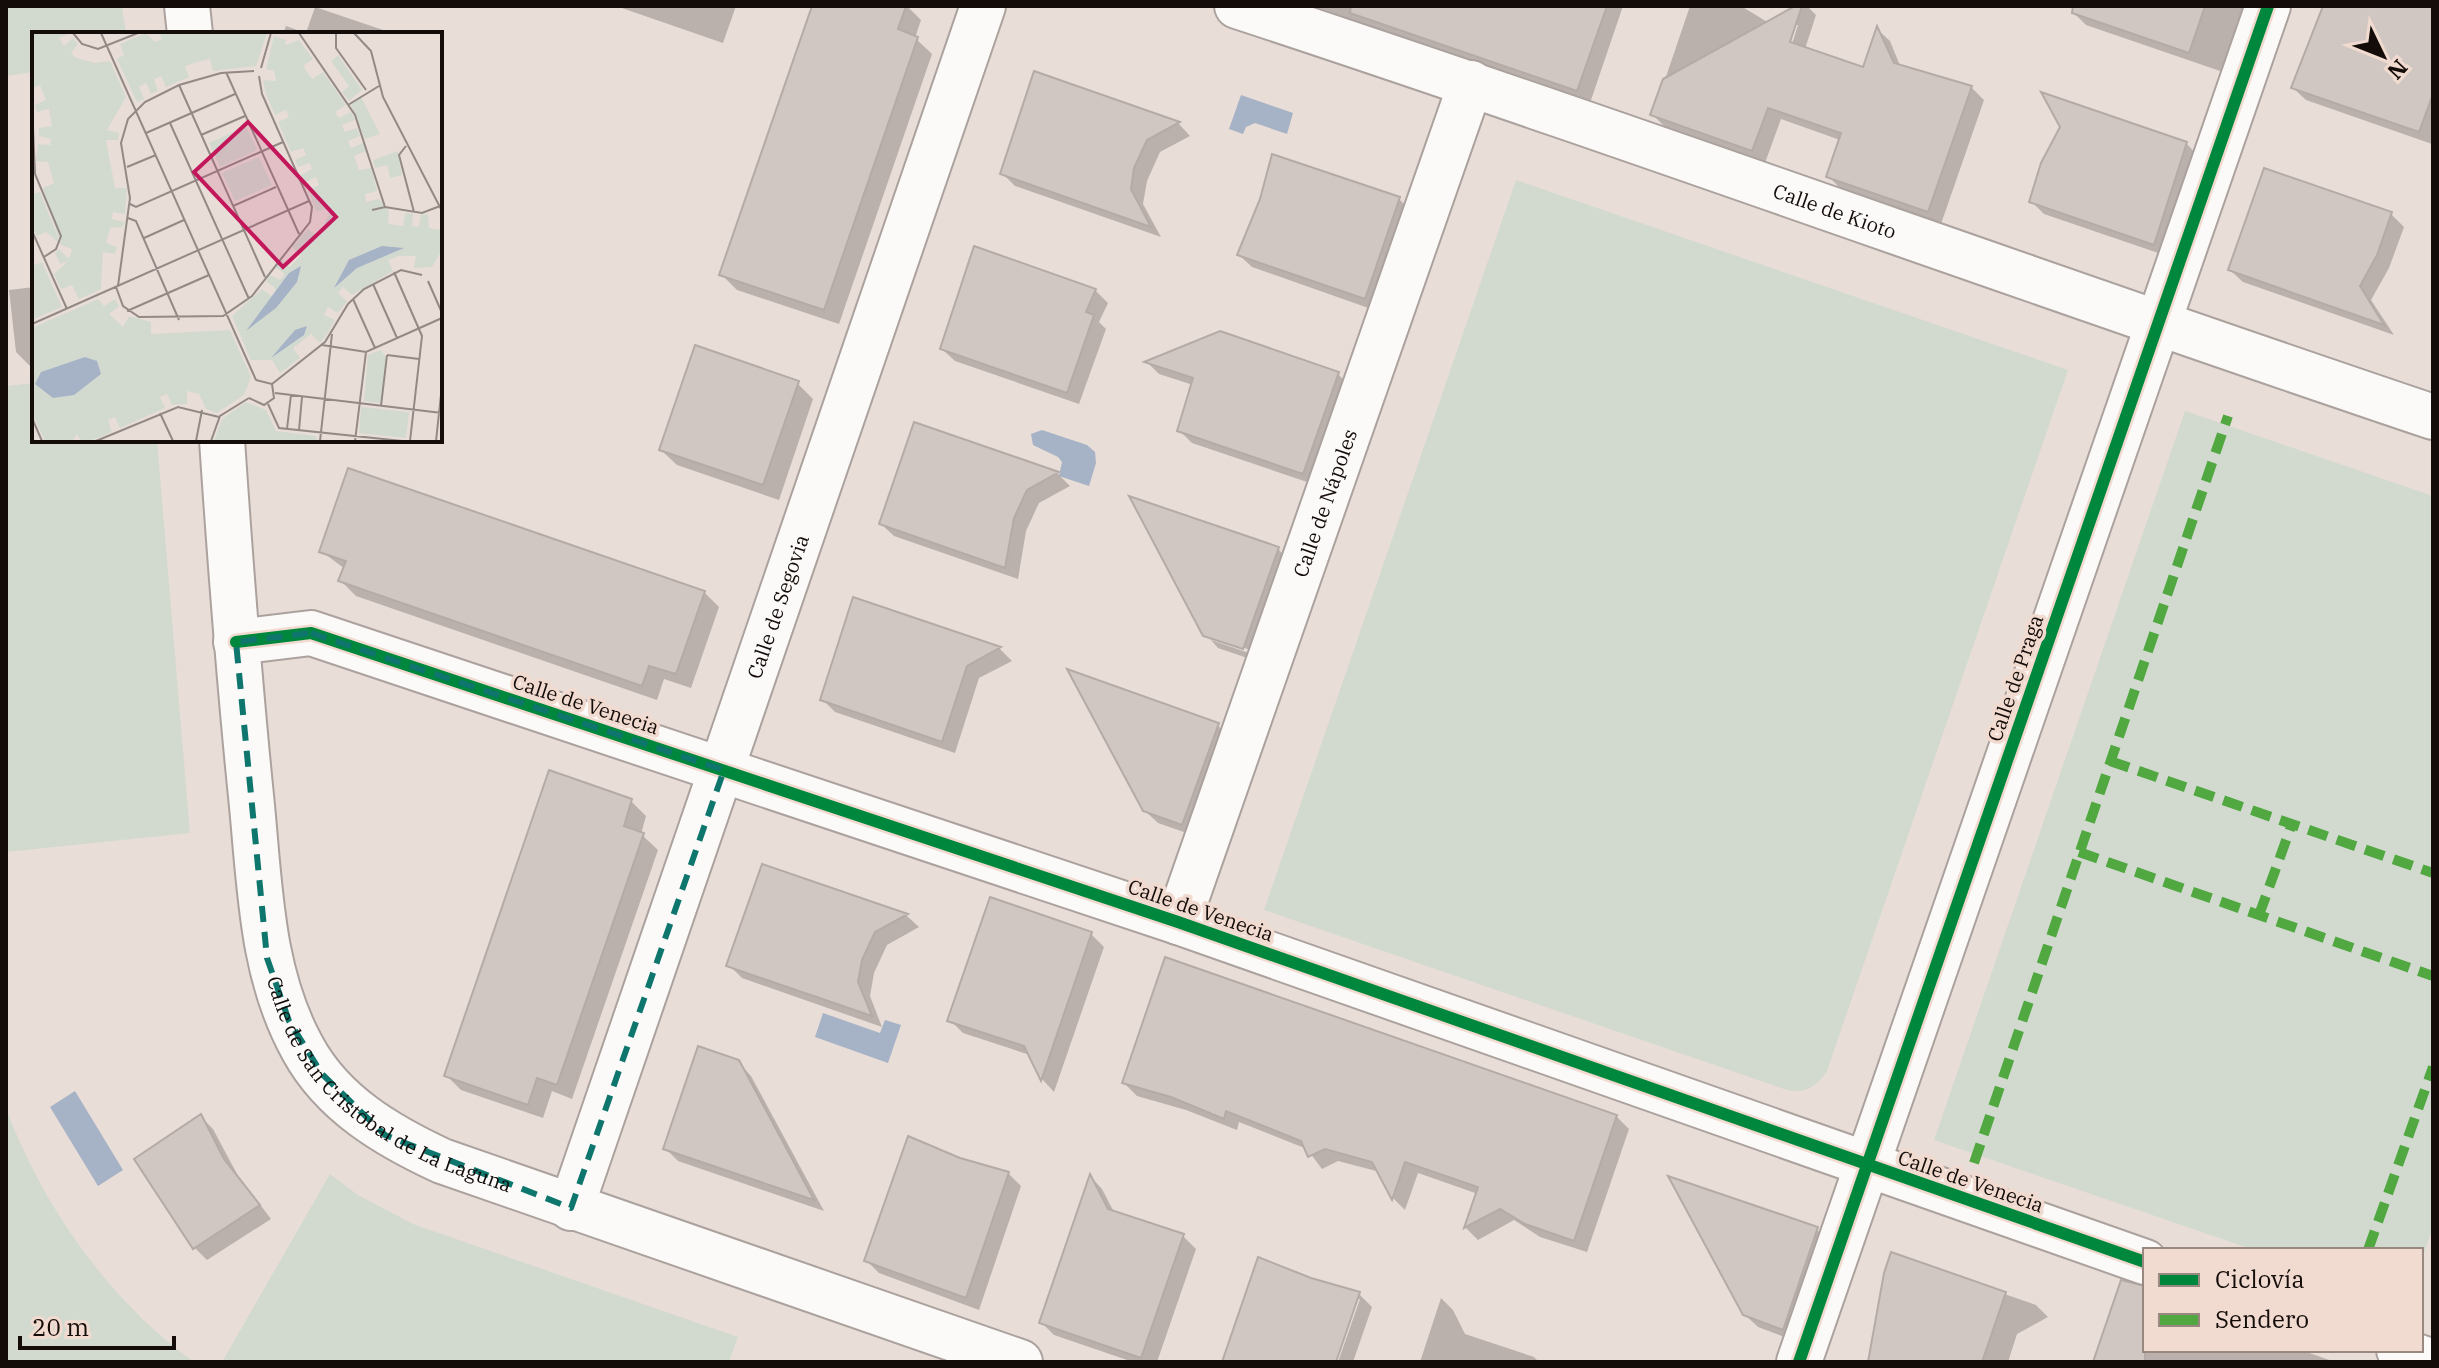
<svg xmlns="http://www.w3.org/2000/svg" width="2439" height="1368" font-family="'IBM Plex Serif',serif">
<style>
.green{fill:#d2dad0}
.water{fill:#a6b2c6}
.shadow{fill:#0003;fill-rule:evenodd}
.building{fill:#d1c7c2;stroke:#b4aba7;stroke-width:2}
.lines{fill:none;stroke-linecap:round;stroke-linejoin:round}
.minor-casing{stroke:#aba29e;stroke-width:48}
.minor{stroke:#fcfaf9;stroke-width:44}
.quiet{stroke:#51a841;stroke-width:10;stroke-dasharray:20 10;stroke-linecap:butt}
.cycleway-casing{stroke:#f1dacf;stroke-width:17}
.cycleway{stroke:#00873e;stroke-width:12}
.marked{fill:none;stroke:#0f766e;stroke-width:6;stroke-dasharray:16 10;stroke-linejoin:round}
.labels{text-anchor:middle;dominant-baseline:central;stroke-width:7;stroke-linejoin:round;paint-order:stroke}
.street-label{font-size:20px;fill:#130c09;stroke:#f1dacf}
.inset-road{fill:none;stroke:#938985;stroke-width:2}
.view{fill:#c2185b;fill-opacity:0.15;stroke:#c2185b;stroke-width:4}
.inset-edge{fill:none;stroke:#130c09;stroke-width:4}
</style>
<rect width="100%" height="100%" fill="#e9ddd7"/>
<path class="green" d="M6 6H122L126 34H34V72L6 76Z
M1516 180 2068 370 1827 1071C1817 1086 1806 1094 1787 1090L1264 910Z
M34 383V440H157L190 833 6 852V386Z
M2185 411 2433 496V1227L2421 1262V1250H2254L1934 1140Z
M6 1108C42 1205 109 1301 194 1362H6Z
M330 1174 358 1195 413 1224 738 1337 729 1362H222Z"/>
<path class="water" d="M1241 95 1293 113 1287 134 1255 123 1246 127 1243 134 1229 129Z
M1042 430 1087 445 1095 452 1096 463 1089 486 1059 476 1062 462 1058 457 1033 445 1031 434Z
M823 1013 880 1033 885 1020 901 1025 888 1063 815 1037Z
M75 1091 123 1170 98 1186 50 1107Z"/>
<path class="shadow" d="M616 6H736L723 43Z
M814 6H907L921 20 915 38 932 54 839 324 737 290 721 274Z
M1313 6H1623L1590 103Z
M1690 6H1741L1769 23 1799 6H1807L1816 15 1805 49 1864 70 1878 30 1890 41 1901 68 1971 87 1984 100 1941 224 1841 189 1828 176 1840 140 1781 119 1765 163 1666 128 1653 115ZM1794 25H1798L1789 53 1785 51Z
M2088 6H2254L2250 16 2241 13 2223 72 2086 25 2074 13Z
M2325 6H2378L2433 25 2432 144 2306 100 2293 88Z
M315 7 395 34H283L286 26 306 33Z
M1036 74 1179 124 1190 136 1160 152 1147 181 1143 204 1161 237 1015 186 1002 173Z
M2186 143 2198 156 2167 256 2044 214 2031 201Z
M1398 198 1411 211 1377 311 1252 267 1239 255 1262 200Z
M2391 214 2404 227 2389 268 2371 300 2394 335 2243 282 2230 270Z
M975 249 1095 290 1108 303 1099 322 1106 329 1079 404 955 361 942 349Z
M34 287V365L30 366 16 352 9 290Z
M1147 362 1338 374 1351 387 1316 485 1192 443 1179 430 1193 385 1159 374Z
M797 383 813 399 779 500 677 465 661 450Z
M915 424 1058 474 1070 486 1039 503 1026 531 1018 579 894 536 881 524Z
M1278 549 1291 562 1256 661 1218 648 1211 640 1252 654 1253 651 1205 634Z
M321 551 704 592 719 607 691 688 664 679 657 700 356 596 341 581 345 569Z
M854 599 1000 649 1012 661 979 678 955 753 835 712 822 699Z
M1217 725 1230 737 1195 836 1158 823 1144 810Z
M631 801 646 816 641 834 658 850 572 1099 552 1091 543 1118 461 1090 446 1075Z
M763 866 907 916 919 927 887 945 874 973 870 996 882 1027 742 978 729 965Z
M1091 934 1104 947 1054 1092 1043 1080 1030 1055 963 1033 950 1020Z
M738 1062 751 1076 824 1211 678 1161 666 1149Z
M1124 1083 1616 1116 1629 1129 1587 1252 1540 1237 1514 1220 1478 1240 1466 1228 1478 1194 1418 1173 1405 1210 1394 1199 1380 1172 1338 1161 1322 1169 1307 1149 1239 1122 1237 1130 1186 1110 1137 1096Z
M200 1116 213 1129 237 1174 271 1219 207 1260 194 1247Z
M960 1159 1008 1173 1021 1186 979 1310 879 1273 866 1260Z
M1091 1177 1102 1189 1115 1214 1183 1236 1196 1249 1157 1362H1133L1054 1335 1041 1322Z
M1815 1228 1828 1241 1795 1341 1758 1327 1744 1314Z
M1892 1255 2036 1305 2048 1317 2017 1334 2008 1362H1875Z
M1310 1280 1359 1294 1372 1307 1353 1362H1338L1360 1299H1355L1334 1362H1224Z
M2145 1297V1350H2301L2335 1362H2096Z
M1441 1298 1453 1310 1465 1334 1534 1357 1539 1362H1420Z"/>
<path class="building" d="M812 6H906L898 29 918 37 824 310 719 275Z
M1351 6H1607L1577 91 1350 13Z
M1795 6H1802L1790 42 1863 67 1877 26 1894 63 1972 86 1928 212 1826 177 1841 133 1768 108 1752 151 1650 115 1663 79Z
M2073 6H2205L2189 53 2072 13Z
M2323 6H2433V94L2419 132 2291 88Z
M1034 71 1180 122 1147 140 1134 168 1131 189 1151 227 1000 174Z
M2041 92 2187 142 2154 245 2029 202 2041 163 2060 127Z
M1272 154 1400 197 1365 299 1237 255 1260 199Z
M2264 168 2392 212 2377 255 2360 286 2384 325 2228 270Z
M974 246 1096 289 1086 312 1094 315 1067 393 940 349Z
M1220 331 1339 372 1303 474 1177 431 1193 378 1144 362Z
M695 345 799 381 763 485 659 450Z
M914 422 1059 472 1027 490 1014 518 1005 568 879 524Z
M348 468 705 591 676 674 649 666 642 686 338 581 346 561 319 552Z
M1129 496 1279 547 1243 649 1203 636Z
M853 597 1001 647 967 666 942 742 820 700Z
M1067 669 1219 723 1182 825 1143 811Z
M549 770 632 799 624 826 644 833 557 1085 537 1078 528 1105 444 1076Z
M762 864 908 914 875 932 862 960 858 982 872 1016 726 966Z
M990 897 1092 932 1041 1081 1024 1046 947 1021Z
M1165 957 1617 1115 1574 1241 1525 1224 1500 1209 1464 1228 1478 1187 1405 1162 1392 1200 1372 1162 1325 1149 1308 1157 1301 1141 1226 1111 1224 1119 1171 1097 1122 1083Z
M698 1046 739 1060 814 1200 663 1149Z
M201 1114 224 1159 260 1205 193 1249 134 1159Z
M908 1136 960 1158 1009 1172 966 1298 864 1261Z
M1090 1174 1108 1209 1184 1234 1141 1358 1039 1323Z
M1668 1176 1818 1227 1783 1330 1743 1315Z
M1891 1252 2006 1292 1982 1362H1868L1884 1273Z
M1258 1257 1311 1278 1360 1292 1336 1362H1222Z
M2121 1280 2145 1286V1362H2093Z"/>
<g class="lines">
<g class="minor-casing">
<g id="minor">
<path d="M187 6 190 34"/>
<path id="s1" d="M1237 6C1638 138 2034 283 2433 417"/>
<path id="s2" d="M222 440C230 559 239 678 251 796 260 883 260 972 303 1049 333 1104 388 1136 442 1161L1020 1362"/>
<path d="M236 642 311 633 1178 922 2145 1262"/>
<path id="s3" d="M1178 922 1471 83"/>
<path id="s4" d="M571 1208 983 6"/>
<path d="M2399 1350 2433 1362"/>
<path d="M1799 1362 2268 6"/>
</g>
</g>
<use href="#minor" class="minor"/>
<path class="quiet" d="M2110 761 2433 873
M2079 852 2433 976
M2259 915 2292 824
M1974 1163 2228 416
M2368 1250 2433 1067"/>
<g class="cycleway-casing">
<path id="cycleway" d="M236 642 311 633 1178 922 2145 1262
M1799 1362 2268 6"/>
</g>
<use href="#cycleway" class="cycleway"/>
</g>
<path class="marked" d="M311 633 724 770 571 1208 385 1135 322 1074 289 1021 267 958 236 642Z"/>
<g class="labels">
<g class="street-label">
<text stroke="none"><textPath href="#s1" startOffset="632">Calle de Kioto</textPath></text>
<text stroke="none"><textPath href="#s3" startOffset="444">Calle de Nápoles</textPath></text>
<text stroke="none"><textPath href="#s4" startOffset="636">Calle de Segovia</textPath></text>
<text transform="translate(2015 678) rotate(-71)">Calle de Praga</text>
<text transform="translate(586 704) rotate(18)">Calle de Venecia</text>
<text transform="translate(1201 910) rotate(19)">Calle de Venecia</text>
<text stroke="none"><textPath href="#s2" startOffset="706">Calle de San Cristóbal de La Laguna</textPath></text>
<text transform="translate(1971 1181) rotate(19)">Calle de Venecia</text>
</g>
</g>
<g transform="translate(32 32)">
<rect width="410" height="410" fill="#e9ddd7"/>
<path d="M0 1H38L27 6 32 14 41 6 46 12 39 21 44 26 63 31 78 29 94 65 75 98 87 101 86 108H74L83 156H95L93 182 81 180 80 187 92 190 91 195 78 196 74 211 85 215 83 222 71 220 69 257 47 267 40 253 29 257 22 242 36 229 28 232 23 221 27 217 37 227 40 217 29 213 11 156 22 151 16 130 4 129 6 112 18 113 19 107 7 104V96L20 94 17 77 5 80 3 73 14 68 8 53 0 56ZM114 1 123 10 130 7 127 1H235L224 34 181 39 178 27 165 30 153 34 157 45 134 55 129 44 122 47 126 59 119 62 114 51 107 55 112 67 105 70 85 27 92 23 88 12ZM242 4 254 8 253 13 267 8 281 27 271 34 280 47 291 40 314 73 303 80 307 86 319 80 323 88 310 93 313 100 325 96 328 104 316 109 319 116 331 111 334 119 322 124 327 138 339 136 345 159 333 162 334 170 347 167 357 179 356 192 371 194 373 181 381 182 380 194 387 195 389 183 396 182 397 196 410 198V218L400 235 382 236 384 224H367L356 228 361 239 320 263 311 255 306 261 315 269 306 281 296 275 292 283 303 288 295 302 288 311 279 302 261 316 268 326 248 341 240 328H219L200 284 230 257 240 264 244 257 234 249 238 243 248 248 253 242 243 235 249 227 258 235 269 223 260 215 276 197 286 205 297 182V177L284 179 276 158 287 153 284 145 273 150 269 143 280 137 278 131 266 135 263 128 274 123 271 116 259 120 246 90 257 85 254 78 243 83 234 62 231 48 244 49 242 39 234 37ZM306 23 330 58 317 69 310 60 317 54 299 29ZM329 65 348 102 333 107 319 73ZM214 94 225 118 188 135 177 111ZM366 119 370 143 358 146 355 133 343 136 341 128ZM227 125 240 153 203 169 190 141ZM8 160 26 205V210L14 200 5 204 0 193V162ZM10 230 30 275 0 288V234ZM66 267 72 274 83 267 87 274 77 282 91 295 97 284 119 290V302L198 298 219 345 212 363 185 381 174 377 167 362 155 359V372L140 373 135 362 128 365 133 376 88 396 83 385 76 388 80 400 58 409H49L45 402 40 409H13L0 381V296ZM349 318 354 325 349 371 332 369 336 323ZM214 370 234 378 244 399 284 404 285 409H182L190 387ZM329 375 377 380 374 406 327 401Z" fill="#d2dad0"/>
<path d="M350 214 372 216 325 236 302 256 317 228ZM269 234 265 250 244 276 214 299 257 241ZM275 294 272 303 239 326 263 298ZM53 325 65 329 69 342 42 363 21 366 3 352 9 340Z" fill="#a6b2c6"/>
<path class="inset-road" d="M41 1 50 12 66 17 106 1M69 1 224 348M267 1 323 83 353 175M304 1V16L334 58M322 1 339 19 351 65 410 179M229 36 239 1M194 40 267 202M147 53 233 245M0 73 3 142 29 204 24 217 12 225M316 73 347 54M138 91 217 267M114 101 203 62M169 103 213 84M374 114 367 123 382 180M95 135 124 123M98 172 104 175 251 110M201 174 244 155M340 178 353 175 390 181 408 174M96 186 104 189 147 288M0 199 35 277M112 206 152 188M362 240 390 304 378 409M396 249 410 281M341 252 365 306M86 254 98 166 89 111 96 87 113 70 147 53 189 41 222 39M84 255 91 274 107 285 191 284 220 264 278 190 280 175 230 62 227 44M321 267 343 316M95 279 177 243M0 292 277 169M290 313 334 320 410 286M355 323 387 327M240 352 293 310 316 272 332 257 369 238 390 243M243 361 410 381M217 366 232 373 242 366 240 352 224 348M236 372 247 396 370 409M349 374 355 323M128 381 141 409M0 386 10 409M255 397 259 363M267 398 270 365M64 409 146 375 187 385M164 409 170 378M179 409 188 384 217 366M288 409 300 302M323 409 334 320M404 409 410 353"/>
<path class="view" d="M216 90 304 185 251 235 162 140Z"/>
<rect width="410" height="410" class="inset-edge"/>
</g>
<rect width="2439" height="1368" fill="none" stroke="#130c09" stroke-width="16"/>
<rect x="2143" y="1248" width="280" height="104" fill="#f1dacf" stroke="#988880" stroke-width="2"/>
<rect x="2159" y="1274" width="40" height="12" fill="#00873e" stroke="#988880" stroke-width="2"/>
<text x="2215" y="1288" font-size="24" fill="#130c09">Ciclovía</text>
<rect x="2159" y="1314" width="40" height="12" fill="#51a841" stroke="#988880" stroke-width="2"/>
<text x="2215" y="1328" font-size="24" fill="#130c09">Sendero</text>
<g transform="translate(2383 56) rotate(133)" stroke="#f1dacf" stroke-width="6" paint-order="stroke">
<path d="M0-6L14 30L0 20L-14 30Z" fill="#130c09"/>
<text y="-12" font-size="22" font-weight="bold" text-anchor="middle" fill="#130c09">N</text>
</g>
<path d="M20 1336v12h154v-12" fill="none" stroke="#130c09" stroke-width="4"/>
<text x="32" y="1336" font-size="24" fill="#130c09" stroke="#f1dacf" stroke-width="6" paint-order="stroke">20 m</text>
</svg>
